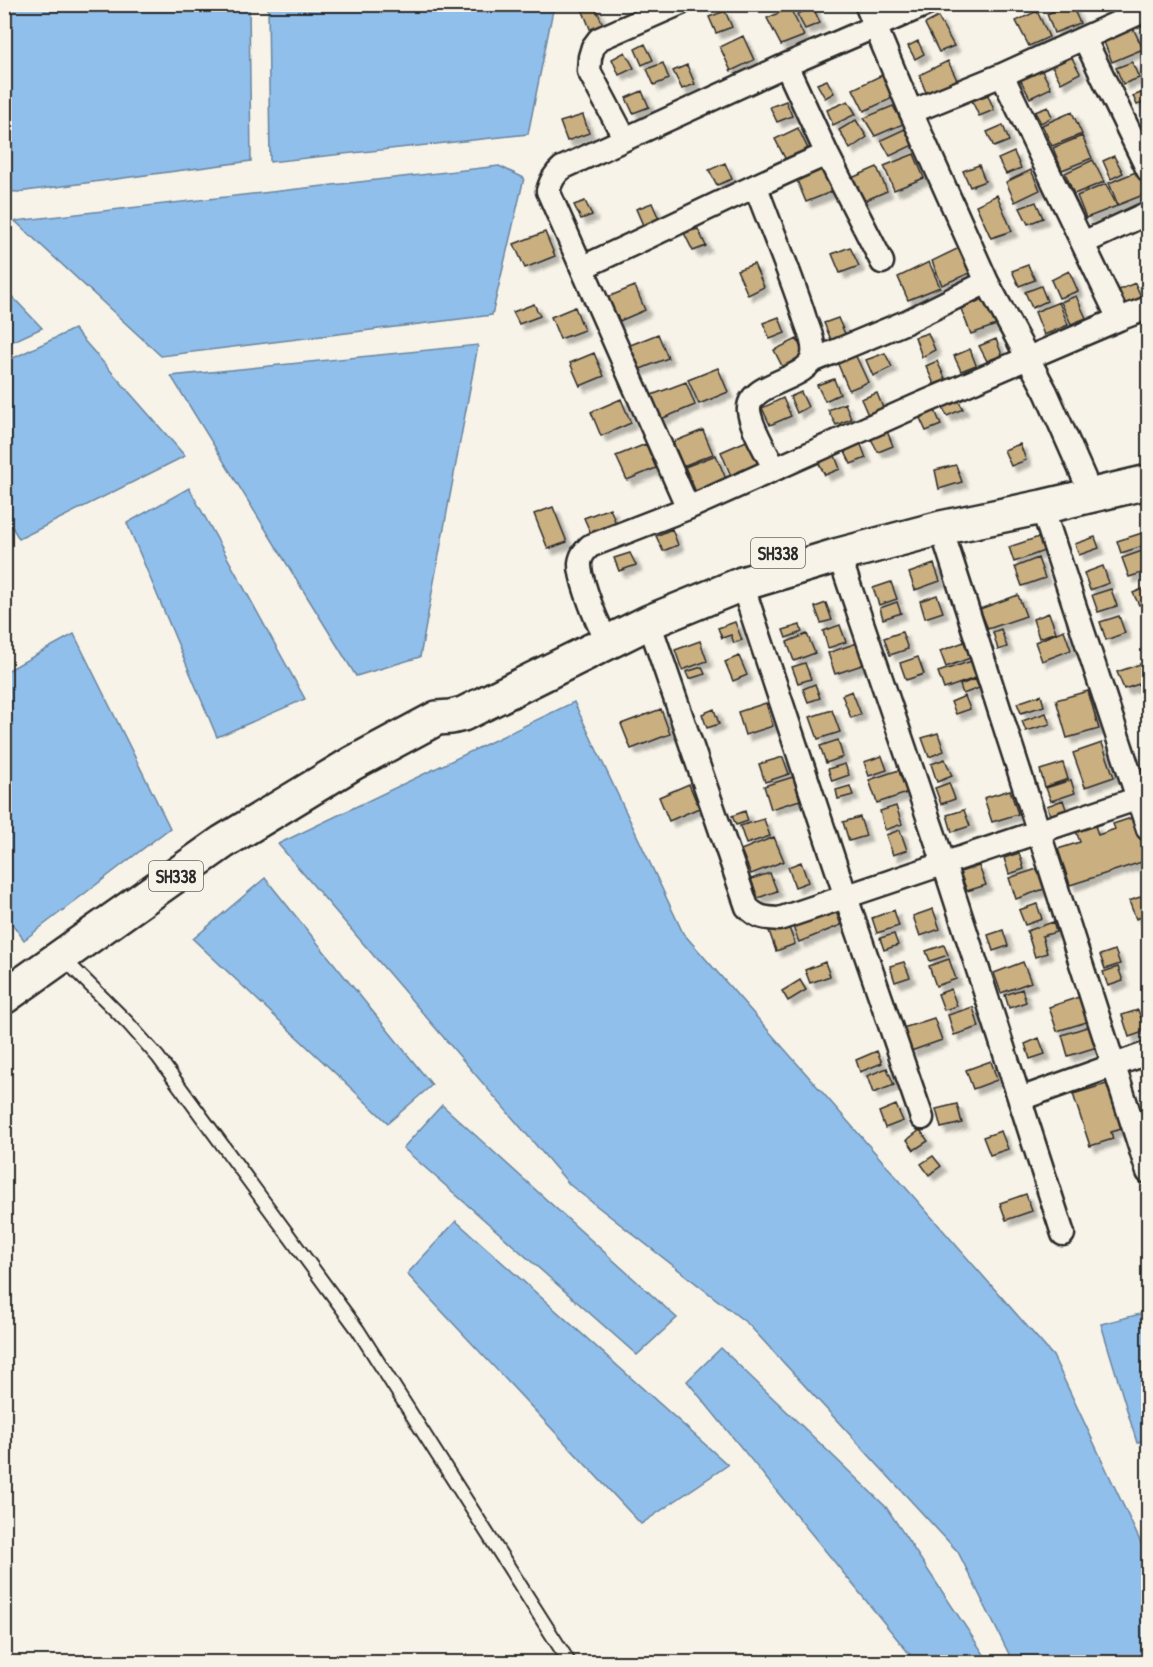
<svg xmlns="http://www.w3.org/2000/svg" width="1153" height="1667" font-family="'Patrick Hand',sans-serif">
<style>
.water{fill:#91bfeb;stroke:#68849e;stroke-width:1.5}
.building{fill:#caaf80;stroke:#2b2b2b;stroke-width:1.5;filter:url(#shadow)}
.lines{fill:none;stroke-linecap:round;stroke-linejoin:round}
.service-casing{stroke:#2b2b2b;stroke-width:16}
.minor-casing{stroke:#2b2b2b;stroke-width:27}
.primary-casing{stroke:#2b2b2b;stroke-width:38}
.service{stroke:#f7f3e8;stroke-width:12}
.minor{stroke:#f7f3e8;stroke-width:22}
.primary{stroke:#f7f3e8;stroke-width:33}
.labels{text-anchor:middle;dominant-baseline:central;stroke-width:4.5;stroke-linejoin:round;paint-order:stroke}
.shield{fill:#f7f3e8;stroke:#686764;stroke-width:1.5}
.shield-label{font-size:18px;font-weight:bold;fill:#2b2b2b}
</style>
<defs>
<filter id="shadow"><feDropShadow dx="5.5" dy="5.5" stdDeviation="1.5" flood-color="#0004"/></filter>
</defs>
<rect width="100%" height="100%" fill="#f7f3e8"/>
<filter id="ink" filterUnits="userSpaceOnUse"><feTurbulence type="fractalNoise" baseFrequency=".0167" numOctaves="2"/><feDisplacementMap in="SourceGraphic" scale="12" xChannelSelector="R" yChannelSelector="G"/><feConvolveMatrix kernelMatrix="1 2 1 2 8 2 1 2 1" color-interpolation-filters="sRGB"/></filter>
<g filter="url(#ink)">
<path class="water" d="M5 4 249 5 251 161 18 192 5 191Z
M268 5H554L528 134 270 162Z
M499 166 524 178 492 315 161 356 15 221Z
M5 289 42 328 5 345H4Z
M74 329 185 456 19 539 5 515V362Z
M478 345 420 657 356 676 171 376Z
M189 488 305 699 217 737 127 523Z
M74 634 170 828 24 940 5 914V672Z
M574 702 683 933 1053 1356 1148 1558V1662H1013L958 1552 748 1324 570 1185 278 844Z
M265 878 432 1085 388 1123 193 939Z
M442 1105 677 1318 637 1355 403 1148Z
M456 1221 728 1465 641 1524 407 1274Z
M1148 1312V1438L1137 1443 1101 1324Z
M721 1348 886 1507 989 1662H916L687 1381Z"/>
<path class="building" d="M594 4 604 27 591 31 582 9Z
M1069 4H1071L1080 23 1054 33 1047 14Z
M813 7 820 23 805 29 797 14Z
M790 8 804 36 781 45 767 18Z
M725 11 732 27 716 33 709 17Z
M1037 11 1049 37 1029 46 1016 21Z
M938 17 954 46 939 52 925 24Z
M1132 26 1143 49 1112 62 1102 37Z
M743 36 754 60 731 71 720 47Z
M918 41 924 54 915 59 908 46Z
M645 44 653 60 642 65 635 49Z
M625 52 634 68 619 75 612 59Z
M1071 56 1080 73 1061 83 1051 64Z
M948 61 957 80 927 95 919 75Z
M1132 62 1139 78 1123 84 1116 68Z
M663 63 669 79 654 85 647 69Z
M687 65 695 84 682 89 673 71Z
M1041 69 1051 88 1030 98 1020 79Z
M884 74 897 96 864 111 853 89Z
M827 80 834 93 825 98 817 84Z
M642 91 649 107 633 113 626 98Z
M1146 91 1148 96V101L1137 105 1133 96Z
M988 95 994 110 979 116 972 101Z
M786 101 792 116 777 122 770 107Z
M848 101 856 114 833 125 827 110Z
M893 106 903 124 875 136 864 118Z
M1048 107 1052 117 1041 123 1035 112Z
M1072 112 1082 134 1052 146 1042 125Z
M583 115 589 133 567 141 560 122Z
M856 120 867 137 850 149 839 130Z
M1003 125 1009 141 994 147 987 132Z
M798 128 809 151 787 162 775 139Z
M905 129 913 145 890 156 881 140Z
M1082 136 1092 158 1062 170 1053 148Z
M1014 152 1021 168 1006 174 998 159Z
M914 154 924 178 894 190 884 166Z
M1114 156 1123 173 1111 179 1103 161Z
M1093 160 1104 182 1074 194 1065 173Z
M725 163 732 179 717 185 709 170Z
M979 165 985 181 970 187 963 171Z
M826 166 836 190 806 202 796 178Z
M877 167 887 191 857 204 847 180Z
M1031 170 1040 190 1015 202 1006 182Z
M1138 171 1148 193 1118 205 1109 183Z
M1106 184 1117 206 1086 218 1077 196Z
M997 195 1012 231 991 238 976 205Z
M585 201 592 215 581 219 574 205Z
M1036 202 1043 218 1028 224 1020 208Z
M652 203 659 219 643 225 636 209Z
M698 229 706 246 693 251 684 233Z
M545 232 555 256 525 268 514 244Z
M850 247 859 266 840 273 832 254Z
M961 247 972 272 942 285 932 261Z
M929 262 940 287 908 300 898 277Z
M754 264 764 287 748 295 737 270Z
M1028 265 1035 280 1019 286 1012 271Z
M1069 271 1078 291 1059 298 1051 280Z
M1135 283 1142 299 1126 305 1119 290Z
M635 286 645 310 615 323 605 298Z
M1041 286 1047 301 1032 308 1025 292Z
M1076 296 1086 318 1071 324 1061 302Z
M987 297 999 324 971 334 961 309Z
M1059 302 1068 325 1044 335 1035 312Z
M534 304 540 316 519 324 513 312Z
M575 307 584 330 560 339 551 317Z
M779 317 785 333 770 339 763 323Z
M838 318 846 336 832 342 824 323Z
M928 333 935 350 922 357 915 337Z
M658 334 668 358 638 370 628 346Z
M797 339 805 358 783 368 774 350Z
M996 339 1002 355 987 361 979 346Z
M970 349 976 365 961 371 954 356Z
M594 353 604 376 580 386 570 363Z
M885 353 892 367 873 376 866 360Z
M855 354 868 382 849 390 837 362Z
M937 361 946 380 934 384 926 366Z
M718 368 728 392 699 404 688 380Z
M834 379 840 394 825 401 817 385Z
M686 382 695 405 661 419 649 396Z
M801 392 808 407 797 413 790 397Z
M877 393 883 408 868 415 861 399Z
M783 398 791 416 770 425 762 408Z
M621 399 631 423 601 436 591 412Z
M958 400 963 409 947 416 942 406Z
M845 403 851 419 836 425 828 410Z
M935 410 941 425 926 431 919 416Z
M703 430 713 454 683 466 673 442Z
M887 431 893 446 878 452 870 437Z
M751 439 762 463 731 476 721 452Z
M860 442 866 458 851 464 843 448Z
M646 444 656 468 627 480 616 456Z
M1020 444 1026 460 1011 466 1004 450Z
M834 453 840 469 825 475 817 460Z
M716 455 726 479 696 492 685 467Z
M956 465 962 482 939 489 935 470Z
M553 507 567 542 548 549 534 514Z
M610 508 617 526 592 536 584 518Z
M672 529 678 545 663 551 656 536Z
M1142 533 1146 545 1121 553 1117 541Z
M1039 537 1044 551 1014 562 1009 547Z
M1095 537 1099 548 1079 555 1075 544Z
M1145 550 1148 560V571L1129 577 1122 558Z
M630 553 636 565 619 571 614 558Z
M1038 558 1045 578 1022 586 1015 567Z
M934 564 940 581 915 590 909 573Z
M1103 566 1109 583 1090 590 1084 573Z
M891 582 897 599 879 605 873 588Z
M1147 587 1148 601 1139 605 1133 593Z
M1111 589 1117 606 1098 612 1092 595Z
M937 595 943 612 925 618 920 601Z
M1018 595 1026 616 988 629 980 609Z
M897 602 901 613 883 619 880 608Z
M826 603 832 620 821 623 815 607Z
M1049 613 1056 632 1039 638 1033 619Z
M1119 616 1125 633 1106 640 1100 622Z
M735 622 742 640 734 643 731 635 722 638 718 628Z
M800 625 802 632 786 638 783 630Z
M840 625 846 642 828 648 823 631Z
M1001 629 1007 647 998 650 993 632Z
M1064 630 1071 650 1042 661 1035 642Z
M902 632 908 649 890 655 884 638Z
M807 634 815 653 794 661 787 642Z
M700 641 707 661 682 670 675 650Z
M964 642 970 658 946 667 940 651Z
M857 643 865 664 835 674 828 653Z
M739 656 747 675 733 681 725 662Z
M918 657 924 674 906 680 900 663Z
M972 661 978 677 944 689 938 672Z
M805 663 811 679 798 683 792 667Z
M1143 663 1148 681 1124 689 1117 672Z
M702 667 705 674 689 679 686 672Z
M975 679 979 688 963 694 960 685Z
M815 684 820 698 808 702 803 689Z
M852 691 861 714 851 718 842 695Z
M1088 691 1099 729 1067 738 1056 700Z
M1041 695 1044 706 1021 713 1017 703Z
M965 696 970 709 956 714 951 702Z
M766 703 773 726 745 735 738 712Z
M661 709 670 734 631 749 621 724Z
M714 709 719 724 707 728 702 714Z
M832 710 840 732 818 739 810 717Z
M1046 713 1050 724 1026 731 1022 721Z
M938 733 944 751 929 757 922 738Z
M838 740 843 757 826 763 820 746Z
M1102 743 1114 777 1085 787 1073 753Z
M882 756 887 770 869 776 864 762Z
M783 757 789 774 765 782 759 764Z
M945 759 952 776 937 782 931 764Z
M1063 763 1068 779 1045 787 1040 770Z
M845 764 849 775 832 781 828 769Z
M902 769 910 792 877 803 869 780Z
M793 777 800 800 771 809 764 786Z
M1071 780 1075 793 1051 801 1046 788Z
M949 783 955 799 941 804 935 788Z
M689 784 699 808 669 821 659 797Z
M850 786 853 795 838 799 836 790Z
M1010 790 1018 814 992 822 984 798Z
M1063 800 1066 809 1050 815 1047 806Z
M896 806 902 824 885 830 880 811Z
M964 810 970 826 952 832 947 815Z
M745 811 748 821 736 825 732 816Z
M1137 816 1148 851V860L1070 885 1058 849 1080 842 1076 831 1095 825 1098 835 1115 829 1113 824Z
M860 817 866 836 849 841 843 822Z
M764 819 770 836 746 844 740 826Z
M900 830 907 850 893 855 886 835Z
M774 837 784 861 751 874 741 850Z
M1019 853 1024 869 1009 874 1004 858Z
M801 862 808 882 795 887 788 867Z
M979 866 986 885 967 891 960 872Z
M1037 869 1044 889 1016 899 1009 878Z
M770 873 777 891 758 898 751 879Z
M1148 894V914L1136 919 1129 901Z
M1037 904 1042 919 1025 925 1019 910Z
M834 906 841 925 799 942 791 922Z
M933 909 940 929 920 936 913 916Z
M894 910 899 926 877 933 872 918Z
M1053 922 1056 932 1042 936 1047 953 1035 957 1027 931Z
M788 925 795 944 776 951 769 931Z
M1003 930 1008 946 993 951 988 935Z
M894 934 898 945 884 950 880 938Z
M944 945 948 955 930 961 926 951Z
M1115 950 1120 964 1105 969 1100 955Z
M949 959 956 979 936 986 929 966Z
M825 962 830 976 810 983 805 970Z
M904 962 910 977 895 982 890 966Z
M1023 962 1031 982 1001 993 994 973Z
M1118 967 1123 981 1108 986 1103 972Z
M800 980 806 990 788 1001 782 991Z
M951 989 957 1006 944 1010 938 994Z
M1022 989 1026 1002 1009 1008 1005 995Z
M1082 996 1090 1021 1057 1031 1049 1007Z
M973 1007 979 1027 954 1035 948 1015Z
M1138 1010 1146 1031 1129 1037 1122 1015Z
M934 1018 942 1040 911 1051 903 1028Z
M1090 1026 1097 1047 1068 1056 1062 1035Z
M1039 1038 1045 1054 1030 1059 1025 1044Z
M877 1051 882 1063 860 1072 856 1060Z
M991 1061 997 1080 973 1089 966 1070Z
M887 1068 894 1085 873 1093 867 1076Z
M1110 1083 1125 1128 1111 1132 1113 1139 1090 1146 1073 1094Z
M957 1104 962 1123 941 1128 936 1109Z
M896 1105 903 1121 885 1128 879 1112Z
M920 1130 928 1141 914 1150 907 1140Z
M1001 1131 1008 1149 990 1155 983 1137Z
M933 1156 941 1166 929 1175 921 1164Z
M1026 1194 1032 1211 1006 1220 1000 1203Z"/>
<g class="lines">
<g class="service-casing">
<path id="service" d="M62 957 128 1023 158 1057 358 1330 569 1662"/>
</g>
<g class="minor-casing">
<path id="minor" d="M866 4 911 112 987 282 1046 392 1084 478
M1084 38 1148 170
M786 65 827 154 882 262
M1002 75 1119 319 1148 308
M911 112 1002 75 1148 9
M625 139 589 71 590 57 593 47 599 39 679 4
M756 187C772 231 791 274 805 319 809 330 815 343 813 355 810 381 746 382 749 411 751 427 767 454 775 469
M1083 243 1148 213
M583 267C665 230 745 189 827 154
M812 361 906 322 987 282
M1042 507 1148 829
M688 508 548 191C551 181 554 175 562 168L786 65 927 4
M941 528 1148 1172
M839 555 944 864 1063 1234
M742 584 846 897 922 1118
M649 622 747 907C758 918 764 918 779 919L1148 795
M599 625C593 612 579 576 580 563 581 555 585 551 590 546L688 508 916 406 1119 319
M1020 1099 1148 1053"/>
</g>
<g class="primary-casing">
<path id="primary" d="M4 997 223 842 353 763 437 718 451 717 463 714 649 622 742 584 839 555 941 528 1042 507 1148 482"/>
</g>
<use href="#service" class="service"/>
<use href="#minor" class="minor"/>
<use href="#primary" class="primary"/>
</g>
</g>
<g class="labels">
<g class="shield">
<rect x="751" y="538" width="54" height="30" rx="4.5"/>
<rect x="149" y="861" width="54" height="30" rx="4.5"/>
</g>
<g class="shield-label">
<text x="778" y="553">SH338</text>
<text x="176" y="876">SH338</text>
</g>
</g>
<rect width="1153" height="1667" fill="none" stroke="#f7f3e8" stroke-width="24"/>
<rect x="12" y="12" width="1129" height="1643" fill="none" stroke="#2b2b2b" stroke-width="2" filter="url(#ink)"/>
</svg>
